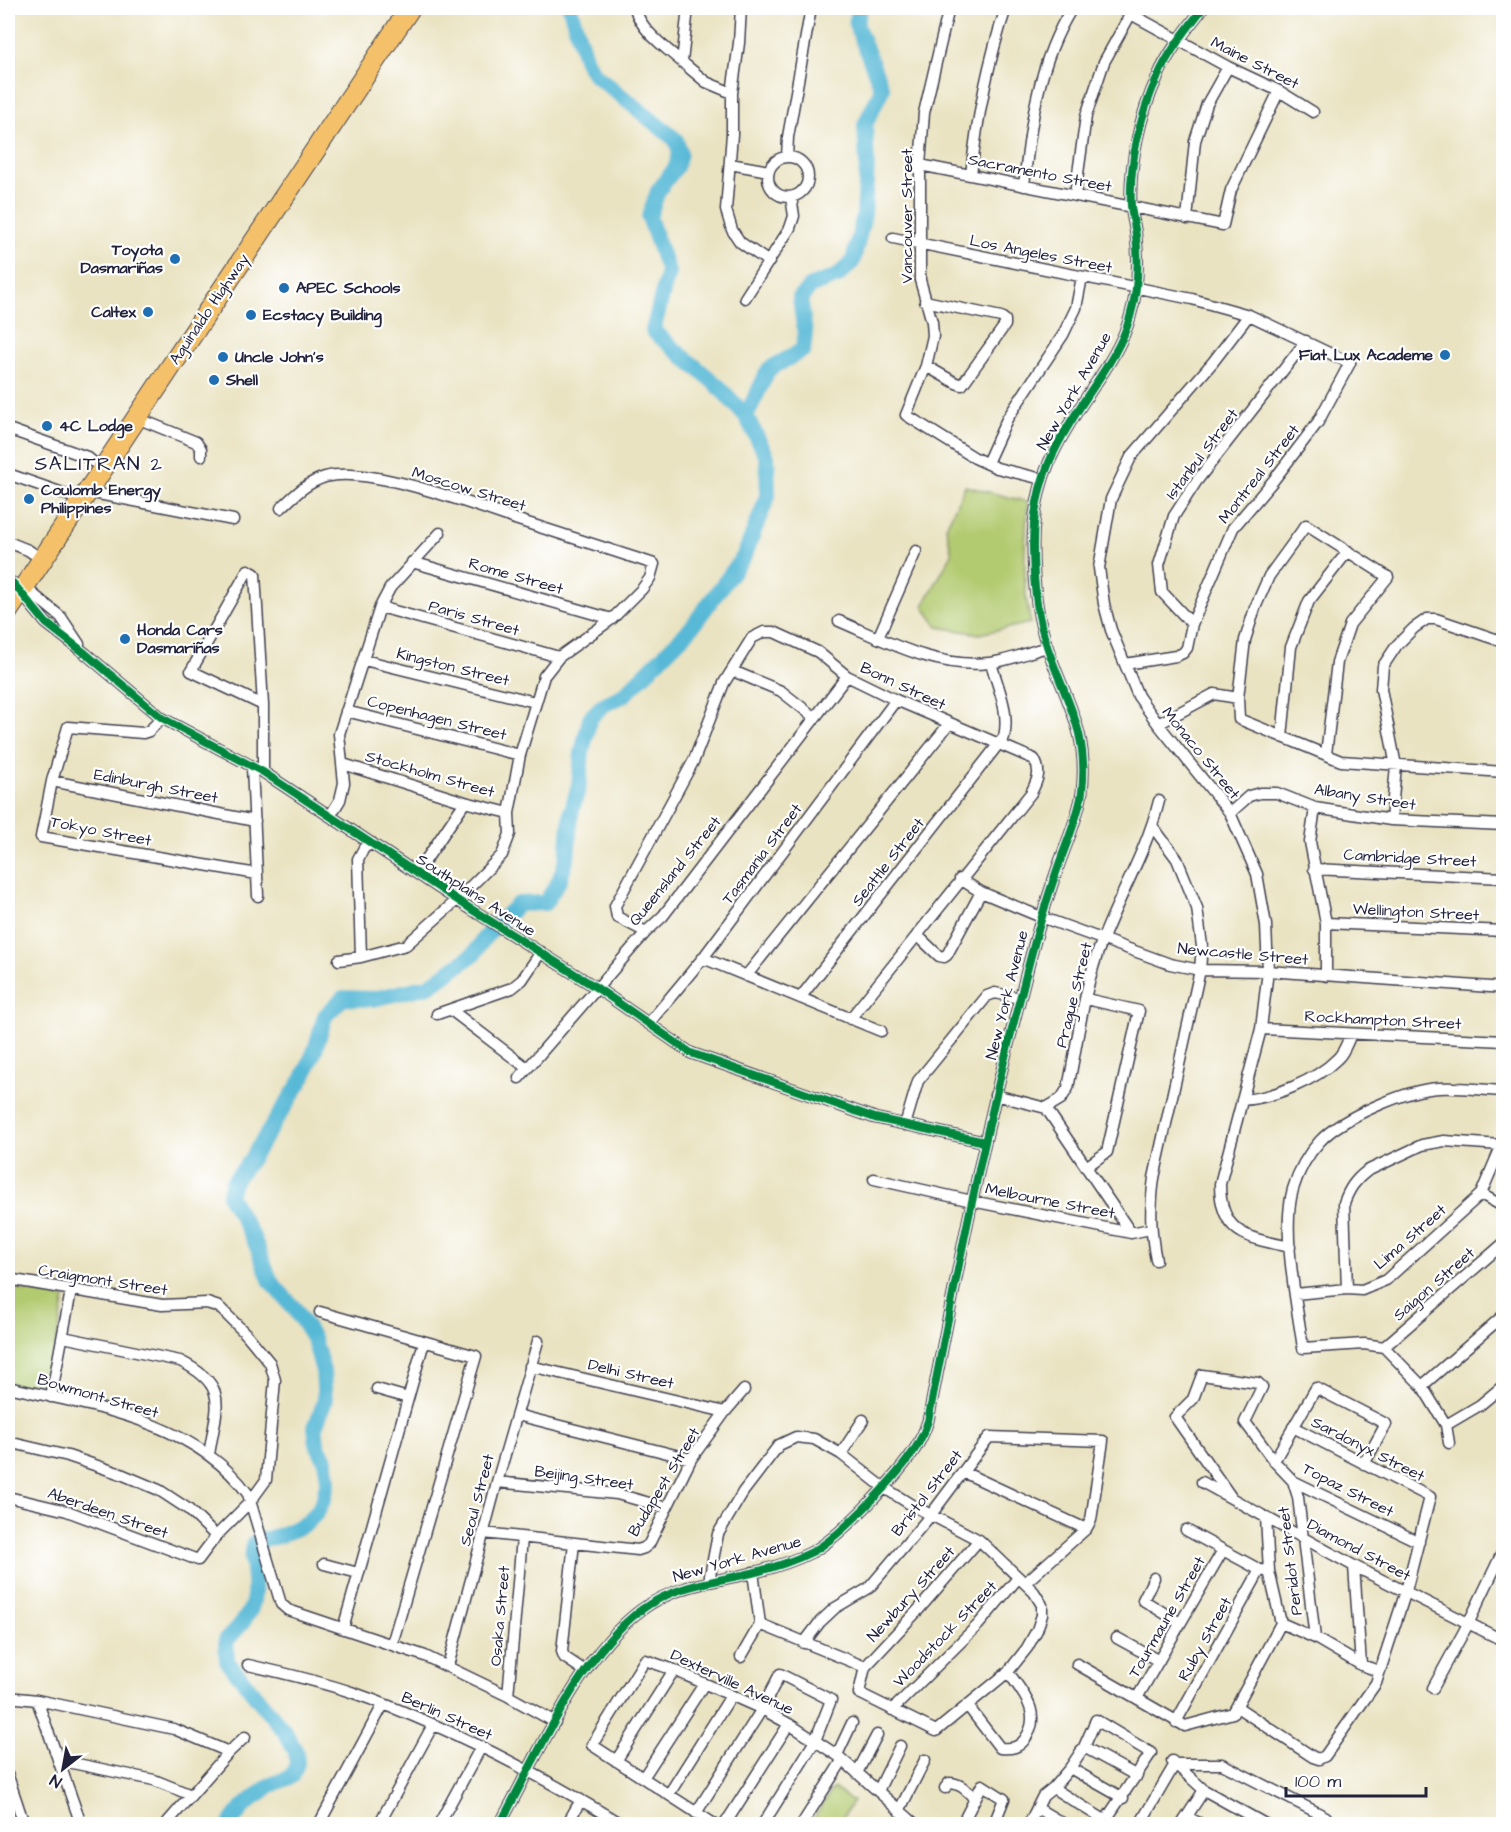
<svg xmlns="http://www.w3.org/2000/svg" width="1511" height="1832" font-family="'Architects Daughter',sans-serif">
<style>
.green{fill:#b2ca6f;stroke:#6a7655;stroke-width:1.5}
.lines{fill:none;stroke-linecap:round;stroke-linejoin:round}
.river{stroke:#58b9d7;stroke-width:16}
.street-casing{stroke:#403f4f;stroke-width:13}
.highway-casing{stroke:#403f4f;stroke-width:22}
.street{stroke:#fff;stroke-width:10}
.highway{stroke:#f4c16a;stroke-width:20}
.cycleway-casing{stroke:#fff;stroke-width:11}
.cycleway{stroke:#00873e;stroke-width:8}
.poi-dot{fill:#1f6fb2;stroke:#fff;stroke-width:2}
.labels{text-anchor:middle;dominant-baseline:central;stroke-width:4.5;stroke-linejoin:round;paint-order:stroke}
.street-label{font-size:16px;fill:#22223b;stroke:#fff}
.poi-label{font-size:16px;font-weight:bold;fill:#22223b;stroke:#fff;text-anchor:start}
.quarter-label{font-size:20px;letter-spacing:1.5px;fill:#22223b;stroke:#fff}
</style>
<rect width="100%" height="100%" fill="#fff"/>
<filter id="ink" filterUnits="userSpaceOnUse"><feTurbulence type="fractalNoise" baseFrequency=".0167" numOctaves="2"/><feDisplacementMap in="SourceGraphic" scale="12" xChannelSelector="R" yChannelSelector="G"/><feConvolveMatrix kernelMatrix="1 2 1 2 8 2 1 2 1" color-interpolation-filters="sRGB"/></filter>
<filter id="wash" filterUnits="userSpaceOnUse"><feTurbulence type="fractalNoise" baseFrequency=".008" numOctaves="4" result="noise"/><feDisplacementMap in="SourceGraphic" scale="24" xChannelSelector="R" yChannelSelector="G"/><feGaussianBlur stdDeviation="1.35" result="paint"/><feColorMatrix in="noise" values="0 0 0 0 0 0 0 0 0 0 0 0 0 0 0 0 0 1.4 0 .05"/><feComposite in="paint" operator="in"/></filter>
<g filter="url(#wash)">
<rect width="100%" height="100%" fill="#eae3c2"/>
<path class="green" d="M965 486 1028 502C1025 540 1021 587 1031 623L979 634 938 627 923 606 952 554 946 527Z
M8 1287 65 1298 47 1392 8 1383Z
M833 1788 853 1801 839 1824H818L812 1821Z"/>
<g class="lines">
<path class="river" d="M746 416 769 369 803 350 805 333 800 298 811 286 838 276 853 261 864 215 867 165 865 125 882 89 856 24 860 8
M230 1824 242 1808 269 1786 292 1776 297 1763 296 1752 285 1732 227 1661 226 1640C250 1617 258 1604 253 1571 252 1560 250 1553 254 1543L281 1535 307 1523 318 1511 324 1498 328 1479 325 1460 317 1444 315 1427 325 1401 323 1371 314 1340 295 1309 271 1282 253 1237 229 1196 233 1182 249 1162 303 1078 315 1050 325 1016 343 998 373 999 429 986 474 954 484 938 518 904 545 903 559 881 567 858 571 813 579 785 582 752 590 718 603 705 624 695 691 628 744 556 768 496 767 457 746 416 717 385 653 331 668 272 649 217 658 191 676 167 680 153 676 140 594 74 586 61 570 8"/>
</g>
</g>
<g filter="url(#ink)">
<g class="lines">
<g class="street-casing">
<path id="street" d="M635 8C640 30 665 47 682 62
M688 8 682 62 706 82 732 93
M741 8 739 43 732 93V134L726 210 732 230 740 242 769 262
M949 8 924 113 920 165V280L932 322 933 336 926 366 906 415 975 458 997 468 1042 479
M1120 8 1228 67 1279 91 1313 112
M787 157 788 137 811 8
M768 177a20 20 0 1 1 40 0a20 20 0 1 1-40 0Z
M730 164 769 171
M920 165 1223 225 1231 190 1279 91
M971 175C977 118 988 62 1006 8
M1024 186C1030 125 1039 60 1072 8
M1075 195 1086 116 1104 62 1134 8
M1187 219 1195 141 1207 104 1228 67
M893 238 1192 299 1249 315 1350 363 1318 422 1273 481 1233 528 1192 624 1187 648 1183 653 1176 656 1125 664
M745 298 790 228 794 216 791 197
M925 301 1001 317 1005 320V325L962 385 956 383 926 366
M1249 315 1213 362 1131 457 1111 499 1099 568 1104 604 1111 630 1138 696 1158 724 1230 813 1257 874 1266 925 1268 971 1265 995 1261 1029 1220 1184C1220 1235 1249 1238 1290 1247
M137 418 196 442 201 449V456
M8 429 87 457 93 462
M987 463 1007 419 1063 335 1076 308 1082 277
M8 474 71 496
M88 492 233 520
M281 508C295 495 306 483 325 477 368 465 472 504 515 519 561 534 607 549 654 564L650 578 642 589 612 619 559 657 544 676 520 755 509 813 510 834 502 855 457 900 406 945 361 957 339 960
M8 542 28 550 43 560
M412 562 612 619
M13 583 46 623 86 654 162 718 263 772 471 909 597 988 691 1053 875 1118 985 1142
M22 585 61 617 79 644
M380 607 559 657
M839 621C886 641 937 669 989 663 1008 661 1029 652 1047 647
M1192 624 1162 592 1159 565 1174 516 1196 482 1306 341
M878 638 916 551
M364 660 535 702
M733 671 781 691 814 717
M346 711 520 755
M162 718 149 731 143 733 68 727 52 781 41 837 257 874
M1158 724 1214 694 1238 698
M1282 737 1291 647 1309 601 1348 551
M1326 754 1337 662 1350 624 1388 577 1306 525 1269 576 1255 608 1245 640 1238 698 1239 719 1341 761 1504 772
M343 764 465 802 509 813
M252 767 258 896
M263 772V705L255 574 248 570 191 671 263 705
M52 781 255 821
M1315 808 1310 842 1326 923V976
M1230 813 1249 796 1260 793H1277L1315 808 1391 820 1504 825
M330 816 340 800 344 783 339 734 380 607 390 588 440 533
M1391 820 1396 766 1381 689 1383 666 1397 645 1414 628 1427 619H1436L1504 642
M1153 827 1177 859 1197 908 1202 946 1200 970 1154 1178C1150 1208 1150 1230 1156 1260
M1314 869 1504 878
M417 873 465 802
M960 879 981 892 1041 917 1170 964 1200 970 1268 971 1504 988
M1326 923 1504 931
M646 932 617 917 615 906 694 760 724 683 752 638 764 632H774L818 652 847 676 896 700 1034 759C1042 772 1037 781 1031 793L850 1019
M917 935 939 956 944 957 947 955 981 892
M361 957 358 859 364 848 372 843
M703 958 881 1031
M746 976 949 724
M800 998 1004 737C1010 712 998 688 991 663
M1086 999 1139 1011 1107 1152 1086 1167
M451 1010 527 1068
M437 1014 512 988 522 980 541 952
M649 1023 703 958 896 700
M1261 1029 1504 1041
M519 1078 646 932 663 916 847 676
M995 1095 1046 1108 1061 1099 1068 1088C1078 1040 1084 986 1102 941 1120 894 1147 850 1159 801
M1242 1100C1273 1098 1315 1081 1337 1059 1344 1053 1347 1043 1351 1034
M1046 1108 1131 1233
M905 1125 918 1081 987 996 995 993 1020 998
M874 1179 972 1201 1131 1233 1150 1229
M1481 1194 1504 1207
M8 1279 162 1305 207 1303 219 1307 247 1335 270 1363 275 1380 266 1480 250 1502 216 1536 198 1560 67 1511 8 1497
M1347 1289 1344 1203C1349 1189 1355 1180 1367 1171L1422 1145 1444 1141 1501 1145
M1295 1294 1347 1289 1362 1290 1386 1280 1481 1194 1504 1140
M320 1312 476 1356 392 1644
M63 1337 180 1361C231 1386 216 1407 209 1455
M1384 1347 1504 1243
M530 1366 725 1412
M1422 1386 1504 1315
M8 1387C91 1406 194 1420 248 1494L281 1604 288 1610 425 1656 508 1696 555 1722
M377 1389 408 1398
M51 1397 71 1291
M517 1415 691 1459
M1446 1425 1480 1405 1504 1385
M8 1442 68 1456 121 1474 159 1490 188 1509 216 1536
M1449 1443 1446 1425 1422 1386 1384 1347 1364 1344 1303 1348C1297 1305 1281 1230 1293 1189 1298 1172 1308 1154 1320 1141 1341 1118 1408 1089 1439 1088 1461 1087 1482 1090 1504 1091
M841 1454 863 1420
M1274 1461 1316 1388 1386 1424 1364 1464
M963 1472 1086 1529
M1293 1481 1298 1497 1315 1638
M497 1482 617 1494 667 1508
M1202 1482 1354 1566 1504 1641
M1231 1497 1175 1417 1193 1399 1202 1375 1258 1383 1262 1387 1245 1422 1274 1461 1293 1481 1419 1542
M1186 1530 1260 1570 1266 1571
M484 1533 638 1550 644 1548 649 1544 691 1459 725 1412 744 1390
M574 1543 562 1651 564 1657 585 1671
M324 1564 358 1573
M1354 1566 1361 1665
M753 1572 760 1624 865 1667
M1154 1578 1143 1600 1180 1623
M709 1581 718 1534 743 1492 779 1445 796 1437 814 1439 841 1454 883 1487 910 1504 979 1540 1034 1592 1042 1605V1615L1037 1630 1027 1648 1008 1672 936 1731 859 1693 865 1667
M1281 1623 1315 1638 1361 1665 1379 1671
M343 1629 424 1342
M1117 1638 1159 1661
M804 1643 820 1622 835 1608 869 1588 930 1516 989 1437 1103 1441 1091 1520 1086 1529 1025 1583
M741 1657 760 1624
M1077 1664 1185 1726 1233 1713 1281 1623 1269 1571 1266 1517
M248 1665C284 1673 319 1681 354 1693 448 1726 537 1773 621 1824
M448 1666 497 1482 538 1341
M865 1667 920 1608 979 1540
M1433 1688 1468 1624 1504 1549
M508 1696 522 1538
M8 1697 37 1700 174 1729 229 1752
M1137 1698 1223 1550
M37 1700 81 1824
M967 1705 1000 1748C1011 1749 1019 1748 1025 1739 1043 1714 1023 1693 1008 1672
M1237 1707 1313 1757 1319 1759 1325 1756 1376 1683 1406 1591 1430 1497 1293 1427
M892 1710 978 1625 1018 1578
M1176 1722 1260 1570
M1084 1747 1137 1776
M837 1755 852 1723
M58 1760 154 1780 191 1795
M616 1761 674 1670
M1172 1761 1204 1790 1265 1824
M1175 1764H1222L1326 1817 1322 1824
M1070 1768 1123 1798
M857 1773 877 1735
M8 1776 24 1824
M643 1778 704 1684
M945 1788 949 1783C961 1783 967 1791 975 1799
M1053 1788 1106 1821
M878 1791 900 1746
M669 1794 731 1696
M1037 1808 1064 1824
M899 1811 925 1760
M696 1813 762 1709 780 1674 831 1700 815 1741 763 1824
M1187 1817 1201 1824
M166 1824 229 1752 245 1737
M319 1824 383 1705
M379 1824 433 1725
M439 1824 481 1747
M500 1824C537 1757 580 1655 641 1610 675 1585 713 1582 752 1573 772 1568 794 1561 812 1552 840 1537 908 1467 921 1438 924 1433 926 1426 928 1421 956 1277 984 1133 1022 991 1032 950 1043 910 1057 870 1065 846 1079 816 1082 792 1089 731 1066 702 1048 649 1036 615 1033 582 1033 546 1033 479 1056 443 1092 389 1107 367 1123 343 1130 317 1138 290 1139 263 1136 236 1135 226 1132 216 1131 206 1129 164 1140 114 1158 76 1169 51 1187 29 1203 8
M567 1824 581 1800
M714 1824 592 1745 645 1660 674 1670 762 1709 789 1724 837 1755 915 1824
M725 1824 789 1724
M802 1824 842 1761
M962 1824 982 1785 1004 1799 994 1824
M1029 1824 1043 1796 1053 1788 1070 1768 1084 1747 1096 1720 1151 1753 1103 1824
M1140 1824 1175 1764
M1182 1824 1204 1790"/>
</g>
<g class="highway-casing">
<path id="highway" d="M8 611 410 8"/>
</g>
<use href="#street" class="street"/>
<use href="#highway" class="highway"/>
<g class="cycleway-casing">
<path id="cycleway" d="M13 583 46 623 86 654 162 718 263 772 471 909 597 988 691 1053 875 1118 985 1142
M500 1824C537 1757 580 1655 641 1610 675 1585 713 1582 752 1573 772 1568 794 1561 812 1552 840 1537 908 1467 921 1438 924 1433 926 1426 928 1421 956 1277 984 1133 1022 991 1032 950 1043 910 1057 870 1065 846 1079 816 1082 792 1089 731 1066 702 1048 649 1036 615 1033 582 1033 546 1033 479 1056 443 1092 389 1107 367 1123 343 1130 317 1138 290 1139 263 1136 236 1135 226 1132 216 1131 206 1129 164 1140 114 1158 76 1169 51 1187 29 1203 8"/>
</g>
<use href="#cycleway" class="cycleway"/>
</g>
</g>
<g class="poi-dot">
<circle cx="175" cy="259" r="6"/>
<circle cx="284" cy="288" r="6"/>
<circle cx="148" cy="312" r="6"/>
<circle cx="251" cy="315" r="6"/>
<circle cx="1445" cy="355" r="6"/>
<circle cx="223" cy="357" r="6"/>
<circle cx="214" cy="380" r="6"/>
<circle cx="47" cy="426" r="6"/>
<circle cx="29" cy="499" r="6"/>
<circle cx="125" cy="639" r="6"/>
</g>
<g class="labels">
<g class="street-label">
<text transform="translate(1255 63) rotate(27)">Maine Street</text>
<text transform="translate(1040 173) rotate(11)">Sacramento Street</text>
<text transform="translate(907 216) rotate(-90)">Vancouver Street</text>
<text transform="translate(1041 254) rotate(11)">Los Angeles Street</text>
<text transform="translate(209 309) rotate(-56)">Aguinaldo Highway</text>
<text transform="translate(1074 391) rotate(-60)">New York Avenue</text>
<text transform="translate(1202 454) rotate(-53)">Istanbul Street</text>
<text transform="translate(1259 474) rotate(-52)">Montreal Street</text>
<text transform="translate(469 489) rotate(17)">Moscow Street</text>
<text transform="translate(516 576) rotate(16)">Rome Street</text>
<text transform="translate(474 618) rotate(16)">Paris Street</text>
<text transform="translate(453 667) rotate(14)">Kingston Street</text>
<text transform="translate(903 686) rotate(25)">Bonn Street</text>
<text transform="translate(437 718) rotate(14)">Copenhagen Street</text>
<text transform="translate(1201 753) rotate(51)">Monaco Street</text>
<text transform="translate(430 774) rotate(16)">Stockholm Street</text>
<text transform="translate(156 786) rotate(11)">Edinburgh Street</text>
<text transform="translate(1365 797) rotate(9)">Albany Street</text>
<text transform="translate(101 831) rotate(11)">Tokyo Street</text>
<text transform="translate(762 854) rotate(-53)">Tasmania Street</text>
<text transform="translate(1410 858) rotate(3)">Cambridge Street</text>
<text transform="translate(888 862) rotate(-52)">Seattle Street</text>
<text transform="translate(675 871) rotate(-51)">Queensland Street</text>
<text transform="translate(476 895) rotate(33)">Southplains Avenue</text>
<text transform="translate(1416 912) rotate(3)">Wellington Street</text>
<text transform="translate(1243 954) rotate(5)">Newcastle Street</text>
<text transform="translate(1007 995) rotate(-76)">New York Avenue</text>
<text transform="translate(1074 995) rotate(-76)">Prague Street</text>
<text transform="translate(1383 1020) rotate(3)">Rockhampton Street</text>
<text transform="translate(1050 1201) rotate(11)">Melbourne Street</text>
<text transform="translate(1410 1237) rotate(-41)">Lima Street</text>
<text transform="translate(103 1280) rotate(9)">Craigmont Street</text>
<text transform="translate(1434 1284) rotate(-41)">Saigon Street</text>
<text transform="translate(631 1374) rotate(13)">Delhi Street</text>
<text transform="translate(98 1396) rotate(16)">Bowmont Street</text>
<text transform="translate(1368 1449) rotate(27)">Sardonyx Street</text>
<text transform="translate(584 1478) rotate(8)">Beijing Street</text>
<text transform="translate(664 1482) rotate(-59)">Budapest Street</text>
<text transform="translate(1348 1490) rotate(27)">Topaz Street</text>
<text transform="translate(927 1493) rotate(-52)">Bristol Street</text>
<text transform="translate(477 1500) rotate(-75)">Seoul Street</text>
<text transform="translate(108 1513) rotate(19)">Aberdeen Street</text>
<text transform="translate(1359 1550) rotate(28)">Diamond Street</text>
<text transform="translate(737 1559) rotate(-16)">New York Avenue</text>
<text transform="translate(1290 1561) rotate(-97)">Peridot Street</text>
<text transform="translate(911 1594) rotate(-48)">Newbury Street</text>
<text transform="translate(500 1616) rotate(-85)">Osaka Street</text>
<text transform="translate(1167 1617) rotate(-60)">Tourmaune Street</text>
<text transform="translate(945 1634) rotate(-46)">Woodstock Street</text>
<text transform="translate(1205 1639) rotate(-61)">Ruby Street</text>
<text transform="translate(732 1682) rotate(25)">Dexterville Avenue</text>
<text transform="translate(447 1716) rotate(24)">Berlin Street</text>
</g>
<g class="poi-label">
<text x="163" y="250" text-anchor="end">Toyota<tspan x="163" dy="18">Dasmariñas</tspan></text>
<text x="296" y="288">APEC Schools</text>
<text x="136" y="312" text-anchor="end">Caltex</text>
<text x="263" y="315">Ecstacy Building</text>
<text x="1433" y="355" text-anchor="end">Fiat Lux Academe</text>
<text x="235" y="357">Uncle John's</text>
<text x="226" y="380">Shell</text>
<text x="59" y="426">4C Lodge</text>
<text x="41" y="490">Coulomb Energy<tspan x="41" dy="18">Philippines</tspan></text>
<text x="137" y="630">Honda Cars<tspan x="137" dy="18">Dasmariñas</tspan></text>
</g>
<g class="quarter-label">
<text x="99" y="464">SALITRAN 2</text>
</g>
</g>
<rect width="1511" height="1832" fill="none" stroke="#fff" stroke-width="30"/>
<g transform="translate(63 1769) rotate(211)" stroke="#ffffff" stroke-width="4.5" paint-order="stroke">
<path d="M0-4.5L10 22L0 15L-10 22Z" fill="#22223b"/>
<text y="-9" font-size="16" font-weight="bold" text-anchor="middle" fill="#22223b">N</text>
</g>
<path d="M1286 1787v9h140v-9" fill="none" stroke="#22223b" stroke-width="3"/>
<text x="1295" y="1787" font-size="18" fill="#22223b" stroke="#ffffff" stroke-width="4.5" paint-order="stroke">100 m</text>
</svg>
